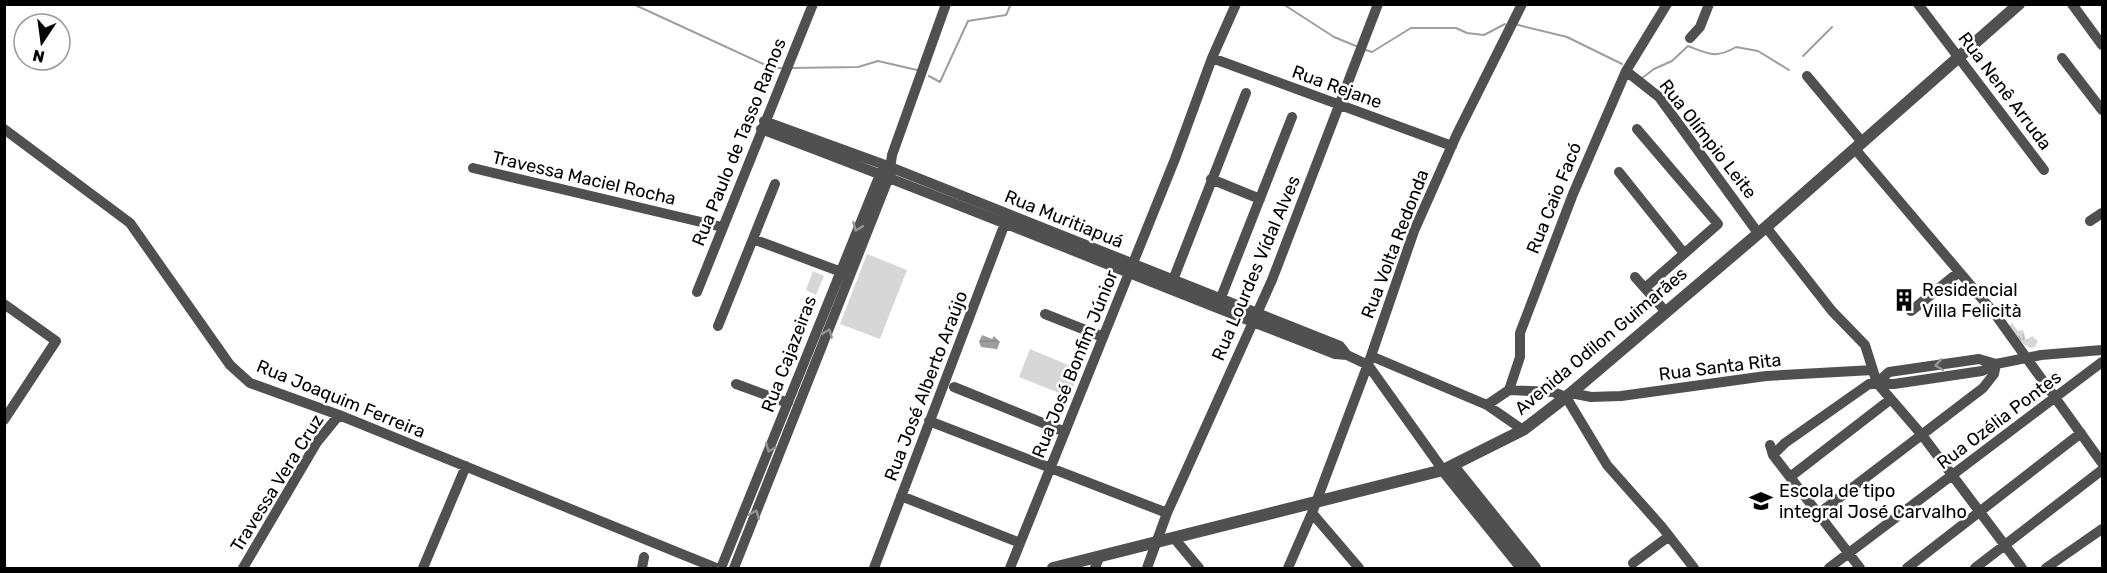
<svg xmlns="http://www.w3.org/2000/svg" width="2107" height="573" font-family="Rubik,sans-serif">
<style>
.grass{fill:url(#grass-tufts)}
.garden{fill:#d7d7d7}
.water{fill:url(#water-rules)}
.lines{fill:none;stroke-linecap:round;stroke-linejoin:round}
.stream{stroke:#9e9e9e;stroke-width:2}
.minor{stroke:#505050;stroke-width:10}
.tertiary{stroke:#505050;stroke-width:12}
.oneway{stroke:#969696}
.labels{text-anchor:middle;dominant-baseline:central;stroke-width:5;stroke-linejoin:round;paint-order:stroke}
.street-label{font-size:18px;fill:#000;stroke:#fff}
.poi-label{font-size:18px;fill:#000;stroke:#fff;text-anchor:start}
</style>
<defs>
<pattern id="grass-tufts" width="24" height="20" patternUnits="userSpaceOnUse" patternTransform="scale(1.5)"><rect width="24" height="20" fill="#d7d7d7"/><path d="M3 7l-1-3M5 7V3M7 7l1-3M15 17l-1-3M17 17v-4M19 17l1-3" fill="none" stroke="#b7b7b7"/></pattern>
<pattern id="water-rules" width="6" height="5" patternUnits="userSpaceOnUse" patternTransform="scale(1.5)"><rect width="6" height="5" fill="#9e9e9e"/><path d="M0 2.5h6" fill="none" stroke="#868686"/></pattern>
</defs>
<rect width="100%" height="100%" fill="#fff"/>
<path class="grass" d="M2012 323 2018 331 2023 330 2026 340 2032 336 2038 341 2035 347 2030 348 2022 343 2009 326Z"/>
<path class="garden" d="M867 254 907 270 880 339 840 324Z
M813 271 824 276 816 295 806 290Z
M1030 349 1080 370 1069 397 1019 377Z"/>
<path class="water" d="M982 335 992 339 994 336 1000 342 997 349 981 347 979 342Z"/>
<g class="lines">
<path class="stream" d="M633 4 772 68H781
M1086 4H1087
M1283 4 1334 37 1356 46
M1518 25 1567 37 1622 64
M1366 50 1372 52 1411 28H1456L1467 33 1484 35 1505 24
M1803 56 1832 27
M791 68 858 67 878 61 917 70
M929 76 940 82 968 21 1006 15 1011 4
M1642 78 1654 69 1672 61 1688 46C1709 54 1716 59 1736 47L1758 51 1789 70"/>
<path class="minor" d="M1918 4 2044 170
M2072 4 2102 45
M1690 38 1700 27 1709 4
M1212 58 1452 146
M2062 58 2102 110
M1626 71 1659 97 1758 233
M1807 76 1862 142
M764 121 885 165 1340 346 1347 355
M4 129 130 223 230 365 250 383 339 415 716 568
M761 129C954 201 1143 280 1335 354L1347 355 1368 365 1443 470
M1637 129 1718 224 1645 288
M1855 149 1995 314 2102 463
M473 168 722 227
M1619 172 1683 252
M1211 179 1260 199
M2090 221 2102 213
M1766 227 1832 311 1865 345 1877 383 1922 435 2022 568
M753 239 844 273
M1635 277 1666 312
M1173 280 1246 93
M697 292 813 4
M1220 300 1292 117
M4 304 56 341 4 420
M1911 311 1959 272
M1045 314 1103 337
M718 326 775 184
M1371 356 1487 405 1523 430
M1877 383 1889 372 1979 359 1996 364
M736 384 788 403
M954 387 1065 432
M1509 390 1553 392 1566 397 1607 465 1662 527 1694 568
M1571 393 1591 397 1621 396 1766 376 1873 370
M1487 405 1509 390 1520 357V333L1573 194 1626 71 1667 4
M929 421 1167 513
M1770 445 1773 455 1860 568
M1773 455 1785 443 1869 384H1894L1982 371 1996 364 2041 355 2102 350
M1790 477 1891 399
M901 496 1020 543
M1312 513 1359 568
M1818 514 1983 388 1994 374 1996 364
M1174 538 1199 568
M1633 563 1668 537
M243 568 317 442 339 415
M423 568 466 466
M642 568 644 557
M721 568 883 167
M734 568 889 177 892 155 946 4
M874 568 1007 218
M1010 568 1175 159 1212 58 1236 4
M1095 568 1099 557
M1147 568 1167 513 1272 280 1378 4
M1288 568 1312 513 1371 356 1414 231 1457 134 1522 4
M1829 568 2102 362
M1907 568 2081 433
M1975 568 2102 470
M2046 568 2102 529"/>
<path class="tertiary" d="M1453 466 1535 568
M1443 470 1522 568
M1053 568 1443 470 1523 430 1571 393 1766 227 2019 4"/>
</g>
<defs><path id="oneway-chevron" d="M-2-3.5L2.5 0L-2 3.5" fill="none" stroke-width="1.6" stroke-linecap="round" stroke-linejoin="round" transform="scale(1.5)"/></defs>
<g class="oneway">
<use href="#oneway-chevron" transform="translate(857 227) rotate(112)"/>
<use href="#oneway-chevron" transform="translate(828 333) rotate(-69)"/>
<use href="#oneway-chevron" transform="translate(1939 365) rotate(172)"/>
<use href="#oneway-chevron" transform="translate(770 448) rotate(112)"/>
<use href="#oneway-chevron" transform="translate(755 514) rotate(-68)"/>
</g>
<defs>
<g id="building-bare" transform="scale(1.8)"><path d="M-4-6H4V6H1V3H-1V6H-4ZM-2.5-4.3h1.7v1.8h-1.7ZM.8-4.3h1.7v1.8H.8ZM-2.5-1h1.7V.8h-1.7ZM.8-1h1.7V.8H.8Z" fill="#000" stroke="#fff" stroke-width="2.5" paint-order="stroke"/></g>
<g id="school-bare" transform="scale(1.8)"><path d="M0-5L7-2L0 1L-7-2ZM-4 1L0 2.5L4 1V4Q0 6-4 4Z" fill="#000" stroke="#fff" stroke-width="2.5" paint-order="stroke"/></g>
</defs>
<g fill-rule="evenodd">
<use href="#building-bare" x="1904" y="300"/>
<use href="#school-bare" x="1761" y="501"/>
</g>
<g class="labels">
<g class="street-label">
<text transform="translate(1337 87) rotate(20)">Rua Rejane</text>
<text transform="translate(2005 91) rotate(53)">Rua Nenê Arruda</text>
<text transform="translate(1708 139) rotate(52)">Rua Olímpio Leite</text>
<text transform="translate(739 142) rotate(-68)">Rua Paulo de Tasso Ramos</text>
<text transform="translate(584 178) rotate(13)">Travessa Maciel Rocha</text>
<text transform="translate(1554 198) rotate(-68)">Rua Caio Facó</text>
<text transform="translate(1064 219) rotate(22)">Rua Muritiapuá</text>
<text transform="translate(1395 244) rotate(-69)">Rua Volta Redonda</text>
<text transform="translate(1256 268) rotate(-67)">Rua Lourdes Vídal Alves</text>
<text transform="translate(1601 341) rotate(-40)">Avenida Odilon Guimarães</text>
<text transform="translate(789 354) rotate(-69)">Rua Cajazeiras</text>
<text transform="translate(1075 364) rotate(-68)">Rua José Bonfim Júnior</text>
<text transform="translate(1720 367) rotate(-7)">Rua Santa Rita</text>
<text transform="translate(926 386) rotate(-69)">Rua José Alberto Araújo</text>
<text transform="translate(341 399) rotate(22)">Rua Joaquim Ferreira</text>
<text transform="translate(1999 420) rotate(-37)">Rua Ozélia Pontes</text>
<text transform="translate(277 483) rotate(-58)">Travessa Vera Cruz</text>
</g>
<g class="poi-label">
<text x="1922" y="290">Residencial<tspan x="1922" dy="21">Villa Felicità</tspan></text>
<text x="1779" y="491">Escola de tipo<tspan x="1779" dy="21">integral José Carvalho</tspan></text>
</g>
</g>
<rect width="2107" height="573" fill="none" stroke="#000000" stroke-width="12"/>
<g transform="translate(42 42) rotate(193)"><circle r="28" fill="#ffffff" stroke="#999999" stroke-width="1.5"/>
<path d="M0-4.5L10 22L0 15L-10 22Z" fill="#000000"/>
<text y="-9" font-size="16" font-weight="bold" text-anchor="middle" fill="#000000">N</text>
</g>
</svg>
